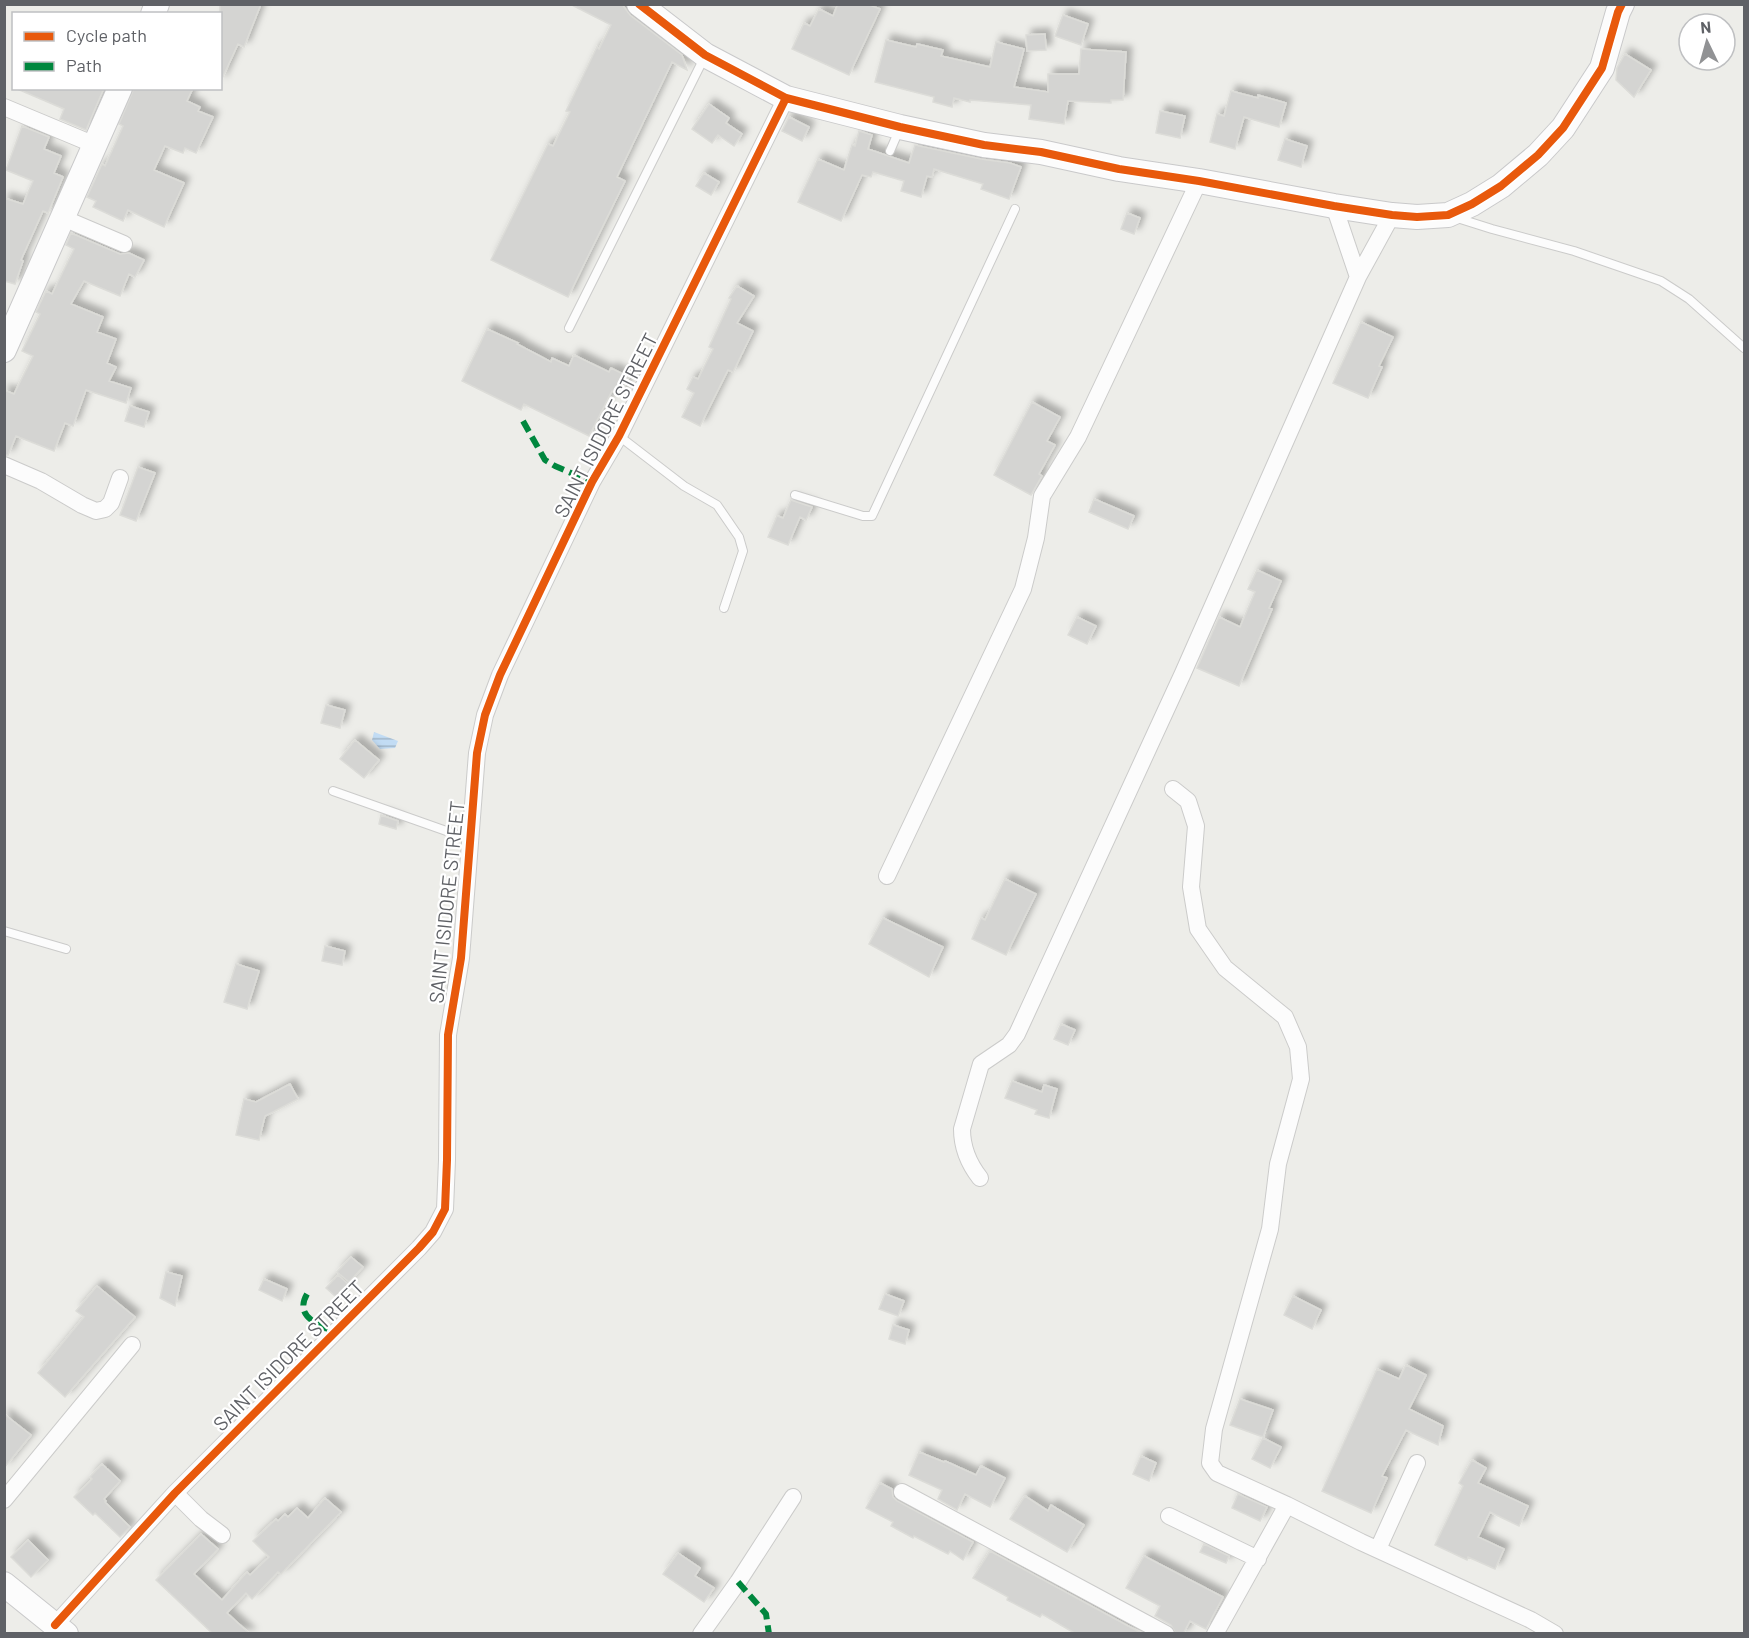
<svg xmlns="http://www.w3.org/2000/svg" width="1749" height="1638" font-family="Barlow,sans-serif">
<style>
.water{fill:url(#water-rules)}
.building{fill:#d4d4d2;stroke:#dcdcd8;stroke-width:1.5;filter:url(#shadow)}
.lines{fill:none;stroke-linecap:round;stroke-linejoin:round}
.lane-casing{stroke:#cbcbca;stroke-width:10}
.street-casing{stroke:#cbcbca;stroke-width:18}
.secondary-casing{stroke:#c9c9ca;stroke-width:26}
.lane{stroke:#fcfcfc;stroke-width:8}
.street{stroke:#fcfcfc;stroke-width:16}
.secondary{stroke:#fcfcfc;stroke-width:24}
.quiet{stroke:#00873e;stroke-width:6;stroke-dasharray:12 6;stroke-linecap:butt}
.cycleway-casing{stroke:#fff;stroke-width:11}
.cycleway{stroke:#e8590c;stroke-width:8}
.labels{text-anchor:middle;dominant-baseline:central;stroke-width:4.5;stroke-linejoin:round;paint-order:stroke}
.street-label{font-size:20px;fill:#5f6166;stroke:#fff}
</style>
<defs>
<pattern id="water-rules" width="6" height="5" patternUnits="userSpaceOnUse" patternTransform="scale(1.5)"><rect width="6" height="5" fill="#c2dcf4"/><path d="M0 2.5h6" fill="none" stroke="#a1b6c9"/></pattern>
<filter id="shadow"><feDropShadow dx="5.5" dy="-5.5" stdDeviation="3" flood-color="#0004"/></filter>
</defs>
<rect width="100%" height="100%" fill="#edede9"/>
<path class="water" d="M374 732 398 741 395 748 380 749 372 740Z"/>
<path class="building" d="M220 4H261L244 47 238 44 220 83Z
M570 4H622L630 15 682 55 687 70 672 62 617 177 625 181 568 297 491 260 548 144 553 146 570 112 566 111 597 47 599 49 611 25Z
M838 4H867L880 9 849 75 792 49 804 23 810 26 819 9 833 16Z
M1063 15 1088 24 1081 45 1055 36Z
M1045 34 1046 50 1027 51 1026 35Z
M886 40 916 47 917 44 943 50 941 56 990 67 996 42 1024 49 1014 87 1048 92V74H1079L1081 49 1126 52 1123 100H1111V103L1068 101 1064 124 1029 119 1031 105 970 100V102L954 98 952 107 933 102 934 97 875 82Z
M1625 54 1651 70 1634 97 1616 80 1617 68Z
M15 88H104L86 130 60 119 64 109Z
M134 88H193L187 101 200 107 198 111 213 117 196 153 185 148 183 153 165 146 154 170 184 183 164 227 128 210 123 221 93 207 96 201 87 197 102 164 105 166 123 126 119 124Z
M1231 91 1258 98V95L1286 103 1279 127 1244 117 1235 149 1210 142 1217 114 1224 116Z
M709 104 729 118 726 123 742 134 734 146 718 135 712 143 692 129Z
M1160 111 1185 116 1180 138 1156 133Z
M789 117 809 127 802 141 782 131Z
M22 126 49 137 44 149 61 156 54 173 63 177 48 213 43 211 21 260 23 261 15 284 4 281V198L23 204 33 181 6 170Z
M859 131 872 135 868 149 909 163 915 145 981 159 1010 163 1021 167 1009 199 981 189 983 184 934 169 932 177 927 176 921 197 901 191 904 181 873 172 871 177 862 175 841 221 798 202 818 159 844 170 852 145 855 146Z
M1285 139 1307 146 1301 167 1278 160Z
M704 173 719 182 711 195 696 186Z
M1127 213 1140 218 1134 234 1121 229Z
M71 233 120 254 129 253 144 260 135 277 129 274 120 296 84 281 71 304 103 317 97 332 116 339 107 363 116 367 109 381 131 388 126 403 86 390 73 426 65 423 54 451 16 436 8 455H4V390L14 394 33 356 22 351 40 314 36 312 46 291 52 294 74 249 66 245Z
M737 286 754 296 737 323 753 331 733 372 728 370 700 426 682 417 694 393 687 389 693 377 698 379 713 349 709 347 731 299 729 298Z
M1361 322 1393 337 1379 366 1382 367 1368 398 1333 383Z
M487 329 518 343 517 344 551 362 552 358 569 366 574 355 609 372 611 368 629 377 620 395 612 391 589 436 524 404 521 410 462 381Z
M1032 402 1060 417 1047 441 1055 445 1039 474 1042 476 1031 495 994 475Z
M130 406 149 412 144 427 125 421Z
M138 467 155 473 136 521 120 515Z
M1094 499 1134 516 1128 529 1089 512Z
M791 500 812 507 806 520 800 517 788 545 768 537 777 516 783 518Z
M1257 570 1281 581 1269 608 1272 609 1239 686 1197 668 1219 617 1240 627 1255 592 1248 589Z
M1077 617 1096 626 1087 644 1068 635Z
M326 705 345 710 340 728 321 723Z
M355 740 379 760 364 778 340 759Z
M381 815 398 821 396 829 379 824Z
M1005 879 1036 894 1006 955 972 939 981 918 985 920Z
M883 918 943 947 929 977 869 944Z
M325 946 345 951 342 965 322 961Z
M236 964 259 971 247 1009 224 1002Z
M1061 1024 1075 1030 1068 1045 1054 1039Z
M1012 1081 1042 1092 1044 1085 1057 1089 1049 1118 1035 1114 1037 1110 1005 1098Z
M290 1084 298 1099 265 1116 259 1140 236 1135 244 1099 256 1102Z
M351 1257 363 1267 349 1282 337 1272Z
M166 1272 182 1276 175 1306 160 1298Z
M338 1275 348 1284 336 1297 326 1288Z
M264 1279 287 1289 282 1301 259 1290Z
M97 1286 135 1317 65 1397 38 1373 84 1317 76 1311Z
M885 1294 904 1301 898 1316 879 1309Z
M1293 1296 1321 1310 1312 1329 1284 1315Z
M893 1325 909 1330 905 1344 889 1339Z
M1406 1365 1426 1375 1409 1409 1443 1426 1438 1445 1406 1430 1382 1476 1387 1478 1371 1513 1322 1491 1377 1369 1399 1379Z
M1240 1399 1273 1410 1263 1437 1230 1425Z
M4 1414 31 1435 4 1468Z
M1263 1438 1281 1447 1270 1468 1252 1459Z
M919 1452 944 1462 945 1461 976 1475 981 1466 1005 1478 990 1507 965 1494 957 1510 938 1499 942 1490 909 1475Z
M1141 1456 1156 1463 1149 1481 1133 1474Z
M1472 1460 1486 1468 1478 1483 1528 1506 1519 1526 1490 1512 1478 1537 1504 1549 1495 1569 1468 1557 1467 1560 1435 1545 1463 1486 1459 1483Z
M102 1464 120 1481 104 1499 106 1501 105 1502 130 1527 120 1537 95 1513 93 1515 74 1497 92 1479 90 1477Z
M880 1483 892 1489 893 1497 897 1501 973 1542 963 1560 950 1551 948 1554 914 1536 913 1538 891 1526 893 1522 866 1508Z
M1238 1494 1267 1507 1260 1521 1232 1508Z
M1025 1496 1048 1511 1051 1505 1084 1525 1067 1552 1010 1519Z
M325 1498 341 1512 281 1574 278 1572 252 1599 246 1593 227 1613 250 1634H213L156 1580 201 1534 218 1549 194 1574 222 1600 247 1572 250 1575 269 1557 253 1541 276 1519 278 1521 285 1514 288 1517 297 1508 308 1518Z
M28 1540 48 1560 31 1577 11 1557Z
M1204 1544 1229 1556 1226 1563 1200 1552Z
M990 1551 1143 1634H1076L1042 1614 1040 1617 1007 1600 1008 1597 973 1578Z
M678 1553 700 1568 695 1576 714 1588 704 1602 663 1574Z
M1144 1556 1223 1597 1206 1629 1190 1621 1183 1634H1176L1171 1625 1155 1616 1160 1606 1126 1588Z"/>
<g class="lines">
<g class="lane-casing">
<path id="lane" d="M890 151 900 128
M1454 217 1492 229 1574 251 1661 281 1689 299 1744 348
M569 328 705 56
M619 436 684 486 717 505 739 537 743 551 724 608
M795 495 863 516H872L1015 209
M333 791 469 839
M4 931 66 949"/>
</g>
<g class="street-casing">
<path id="street" d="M4 107 95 145
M1334 206 1358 277
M63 218 124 244
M4 465 41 481 82 505 96 511 105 509 111 503 120 478
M1173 789 1188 801 1196 826 1191 887 1198 929 1225 968 1285 1017 1298 1047 1301 1079 1278 1164 1270 1229 1214 1429 1210 1463 1217 1473 1287 1505
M887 876 1023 589 1036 538 1042 496 1078 437 1199 181
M980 1178C969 1164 962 1148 962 1129L981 1064 1009 1045 1017 1034 1183 673 1358 277 1392 215
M902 1492 1166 1634
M175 1493 201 1519 222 1535
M4 1500 132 1345
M1169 1516 1258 1559
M1378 1549 1417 1463
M55 1625 175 1493 419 1248 433 1232 445 1209 447 1160 448 1035 461 958 477 753 485 715 500 675 592 482 619 436 786 98
M701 1634 738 1582 793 1497
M1215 1634 1287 1505 1361 1542 1531 1620 1555 1634"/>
</g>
<g class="secondary-casing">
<path id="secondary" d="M639 4 705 55 786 98 900 127 984 145 1041 152 1119 169 1199 181 1334 206 1392 215 1417 217 1448 215 1472 204 1501 186 1538 155 1563 128 1602 68 1618 12 1622 4
M153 14 157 4
M4 350 120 88
M4 1584 66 1634"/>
</g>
<use href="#lane" class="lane"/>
<use href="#street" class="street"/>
<use href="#secondary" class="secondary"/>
<path class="quiet" d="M523 421 545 460 555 466 592 482
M307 1294C294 1317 318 1324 334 1332
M738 1582 766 1614 769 1634"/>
<g class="cycleway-casing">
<path id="cycleway" d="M639 4 705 55 786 98 900 127 984 145 1041 152 1119 169 1199 181 1334 206 1392 215 1417 217 1448 215 1472 204 1501 186 1538 155 1563 128 1602 68 1618 12 1622 4
M55 1625 175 1493 419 1248 433 1232 445 1209 447 1160 448 1035 461 958 477 753 485 715 500 675 592 482 619 436 786 98"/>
</g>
<use href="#cycleway" class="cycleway"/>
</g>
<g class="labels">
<g class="street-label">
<text transform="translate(605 425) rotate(-63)">SAINT ISIDORE STREET</text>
<text transform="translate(446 902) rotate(-84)">SAINT ISIDORE STREET</text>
<text transform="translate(288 1355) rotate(-45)">SAINT ISIDORE STREET</text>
</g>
</g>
<rect width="1749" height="1638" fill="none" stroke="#5f6166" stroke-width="12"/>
<rect x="12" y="12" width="210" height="78" fill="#ffffff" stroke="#bfc0c2" stroke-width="1.5"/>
<rect x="24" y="32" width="30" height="9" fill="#e8590c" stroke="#bfc0c2" stroke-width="1.5"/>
<text x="66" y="42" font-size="18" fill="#5f6166">Cycle path</text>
<rect x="24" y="62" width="30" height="9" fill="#00873e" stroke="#bfc0c2" stroke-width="1.5"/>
<text x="66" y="72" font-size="18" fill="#5f6166">Path</text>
<g transform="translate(1707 42) rotate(355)"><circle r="28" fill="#ffffff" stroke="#bfc0c2" stroke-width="1.5"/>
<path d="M0-4.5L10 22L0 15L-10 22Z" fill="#919294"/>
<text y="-9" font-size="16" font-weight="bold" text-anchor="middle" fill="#5f6166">N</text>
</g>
</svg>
